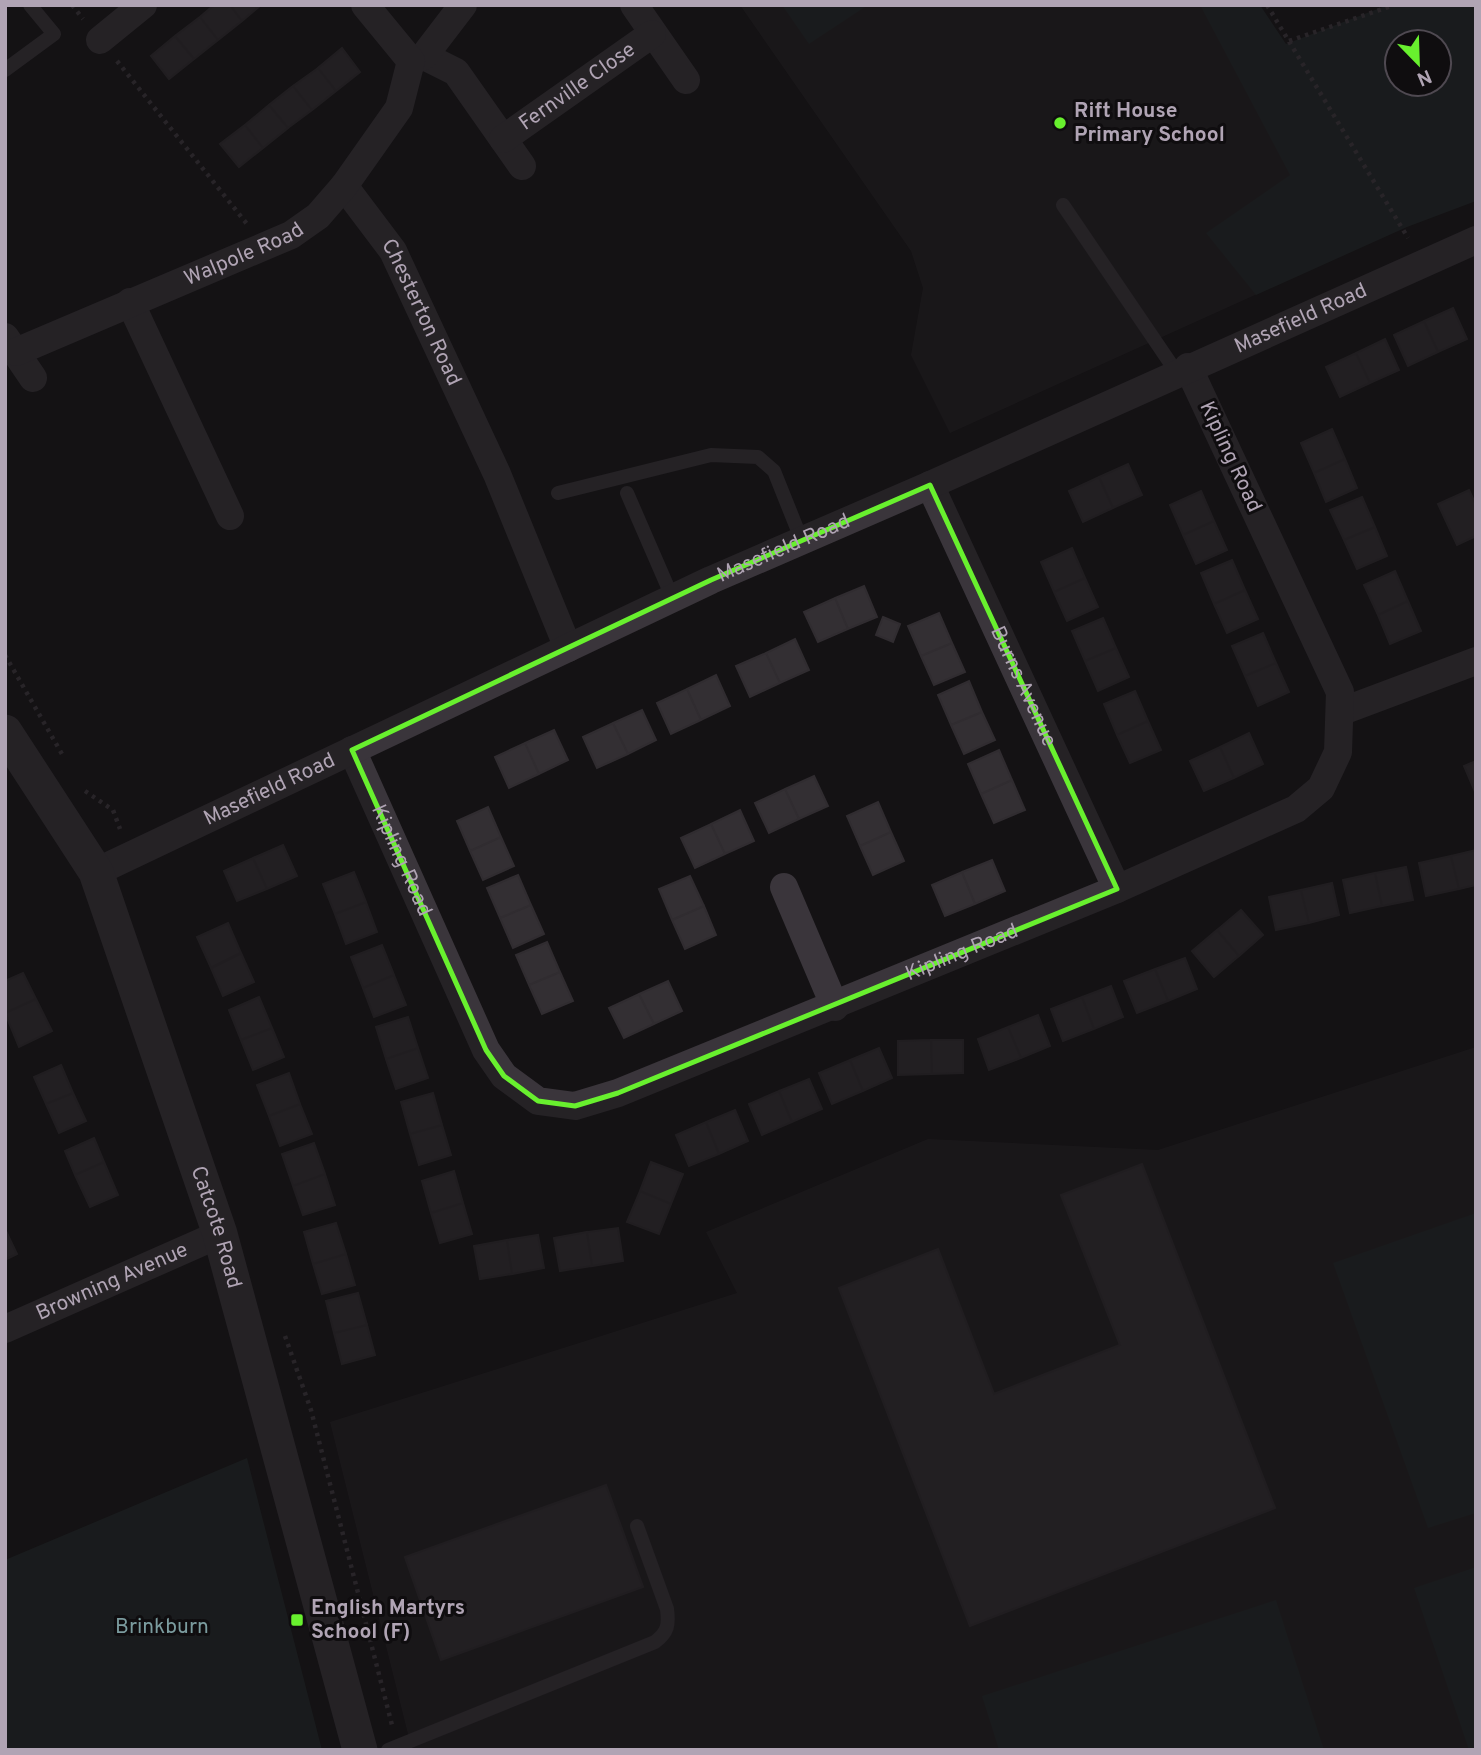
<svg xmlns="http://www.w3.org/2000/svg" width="1481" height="1755" font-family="Overpass,sans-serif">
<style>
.built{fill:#211e21}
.green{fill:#202728;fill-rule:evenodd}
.building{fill:#332f33;stroke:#302c30;stroke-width:2}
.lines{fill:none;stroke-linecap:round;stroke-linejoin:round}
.path{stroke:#403b42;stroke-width:4.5;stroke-dasharray:3.5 5;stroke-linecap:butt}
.service{stroke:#3a353b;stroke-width:14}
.minor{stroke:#3a353b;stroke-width:28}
.tertiary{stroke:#3a353b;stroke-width:35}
.marked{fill:none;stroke:#68f02e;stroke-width:5;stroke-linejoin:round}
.poi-dot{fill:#68f02e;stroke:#0f0d0f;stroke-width:2.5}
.labels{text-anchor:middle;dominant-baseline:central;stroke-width:6;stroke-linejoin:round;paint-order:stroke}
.street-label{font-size:21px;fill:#b0a4b4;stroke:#0f0d0f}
.poi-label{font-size:21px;font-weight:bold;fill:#b0a4b4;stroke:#0f0d0f;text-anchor:start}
.park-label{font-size:21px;fill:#7b9c9f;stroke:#0f0d0f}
</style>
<rect width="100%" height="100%" fill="#141214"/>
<path class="built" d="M740 5H1223L1374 241 950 433 911 355 923 288 911 251Z
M1476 1047V1750H412L330 1422 737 1293 706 1232 928 1139 1158 1150Z"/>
<path class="green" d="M782 5H868L809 44Z
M1200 5H1260L1286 44 1388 5H1476V201L1407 227 1256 295 1206 233 1290 175ZM1439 42V84H1397V42Z
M1476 1213V1513L1428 1528 1333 1263Z
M247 1458 322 1750H5V1560Z
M1476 1567V1750H1469L1414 1588Z
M1276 1600 1324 1750H999L982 1696Z"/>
<path class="building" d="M214 5H230L242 21 218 40 200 17Z
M230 5H261L242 21Z
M200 17 218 40 194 59 175 36Z
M175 36 194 59 169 79 151 56Z
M342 48 360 72 336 91 318 68Z
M318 68 336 91 312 110 293 86Z
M293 86 312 110 288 128 269 105Z
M269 105 288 128 263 148 245 125Z
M245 125 263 148 239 167 220 144Z
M1453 308 1467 339 1438 352 1424 321Z
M1424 321 1438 352 1408 366 1394 335Z
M1385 339 1399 370 1370 383 1356 353Z
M1356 353 1370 383 1340 397 1326 367Z
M1332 429 1345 459 1314 473 1301 443Z
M1345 459 1357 488 1326 502 1314 473Z
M1128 464 1142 495 1113 508 1099 477Z
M1099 477 1113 508 1083 522 1069 491Z
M1469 490 1476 505V536L1457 545 1438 504Z
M1201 491 1214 521 1183 535 1170 505Z
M1362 497 1375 527 1344 540 1330 510Z
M1214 521 1227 550 1196 564 1183 535Z
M1375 527 1387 556 1357 569 1344 540Z
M1072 548 1085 578 1054 592 1041 562Z
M1232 560 1245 590 1214 604 1201 573Z
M1395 571 1408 601 1378 615 1364 585Z
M1085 578 1098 607 1067 621 1054 592Z
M864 586 877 617 848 629 835 598Z
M1245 590 1258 619 1227 633 1214 604Z
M835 598 848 629 818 642 804 612Z
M1408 601 1421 631 1390 644 1378 615Z
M939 613 952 643 921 656 908 626Z
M883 617 900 624 893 642 876 635Z
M1103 618 1116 648 1085 661 1072 631Z
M1263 633 1276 663 1245 676 1232 646Z
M795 639 809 670 780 683 766 653Z
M952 643 965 672 934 685 921 656Z
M1116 648 1129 677 1098 691 1085 661Z
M766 653 780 683 750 697 736 666Z
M1276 663 1289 692 1258 706 1245 676Z
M716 675 730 706 701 720 687 689Z
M969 681 982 712 951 725 938 695Z
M687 689 701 720 671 734 657 703Z
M1135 691 1148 721 1117 735 1104 704Z
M642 710 656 740 628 754 613 723Z
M982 712 995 740 964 754 951 725Z
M1148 721 1161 750 1130 763 1117 735Z
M613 723 628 754 597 768 583 737Z
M554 730 568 760 539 774 525 743Z
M1249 733 1263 764 1234 778 1220 747Z
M525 743 539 774 509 788 495 757Z
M1220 747 1234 778 1204 791 1190 761Z
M999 750 1012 780 981 794 968 764Z
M1476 761V794L1464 766Z
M814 776 828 806 799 819 785 789Z
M1012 780 1025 810 994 823 981 794Z
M785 789 799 819 769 833 755 803Z
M878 802 891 832 860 846 847 816Z
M488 807 501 837 470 851 457 821Z
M740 810 754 841 725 854 711 824Z
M711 824 725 854 695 868 681 838Z
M891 832 904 861 873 875 860 846Z
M501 837 514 866 483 880 470 851Z
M283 845 297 876 267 889 253 858Z
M1476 850V885L1459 889 1451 856Z
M1451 856 1459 889 1426 896 1419 863Z
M253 858 267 889 237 901 224 871Z
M992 860 1005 891 975 904 962 872Z
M1406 867 1413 900 1382 906 1375 873Z
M354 872 366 902 335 914 323 884Z
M962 872 975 904 945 916 932 885Z
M1375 873 1382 906 1350 913 1343 880Z
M518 875 531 905 500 918 487 888Z
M690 876 704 906 672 920 659 889Z
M1332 883 1339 915 1309 923 1301 890Z
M1301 890 1309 923 1276 930 1269 897Z
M366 902 377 932 346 944 335 914Z
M531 905 544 934 513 948 500 918Z
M704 906 716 935 685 949 672 920Z
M1241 910 1263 935 1239 956 1217 930Z
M228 923 241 953 211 968 197 937Z
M1217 930 1239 956 1214 977 1192 951Z
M547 942 560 972 529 985 516 955Z
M382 945 394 975 363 988 351 957Z
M241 953 254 982 223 996 211 968Z
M1185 958 1197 989 1168 1001 1155 969Z
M1155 969 1168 1001 1137 1013 1124 981Z
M560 972 573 1001 542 1014 529 985Z
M23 973 36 999 5 1013V981Z
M394 975 406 1005 374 1017 363 988Z
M668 981 682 1011 654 1024 639 994Z
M1111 986 1123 1017 1094 1029 1082 997Z
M639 994 654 1024 624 1038 609 1008Z
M259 997 272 1028 241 1040 229 1010Z
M1082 997 1094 1029 1063 1041 1051 1009Z
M36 999 52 1031 19 1047 5 1013Z
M1038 1015 1050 1046 1021 1058 1008 1027Z
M408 1017 418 1048 386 1059 376 1027Z
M1008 1027 1021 1058 989 1070 978 1039Z
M272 1028 284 1057 253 1070 241 1040Z
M931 1040H963V1073L932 1074Z
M931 1040 932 1074 898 1075V1041Z
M418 1048 428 1078 396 1089 386 1059Z
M879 1048 892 1078 863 1091 850 1060Z
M850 1060 863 1091 832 1104 819 1073Z
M61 1065 73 1093 46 1104 34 1077Z
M289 1073 300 1104 269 1116 257 1085Z
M809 1079 822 1109 792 1122 779 1091Z
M779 1091 792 1122 762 1135 749 1104Z
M73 1093 86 1121 59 1133 46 1104Z
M433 1093 442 1125 410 1134 401 1102Z
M300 1104 312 1134 280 1146 269 1116Z
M735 1110 748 1141 719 1154 706 1122Z
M706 1122 719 1154 689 1166 676 1135Z
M442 1125 451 1155 419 1165 410 1134Z
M94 1138 104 1162 75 1175 65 1151Z
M314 1143 325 1174 293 1186 282 1154Z
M104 1162 118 1195 90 1207 75 1175Z
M651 1162 683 1174 671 1204 640 1191Z
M1142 1164 1275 1508 970 1626 839 1288 938 1249 994 1394 1120 1345 1061 1195Z
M454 1171 463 1203 431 1213 422 1181Z
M325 1174 335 1205 303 1215 293 1186Z
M640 1191 671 1204 659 1234 627 1222Z
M463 1203 472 1234 440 1243 431 1213Z
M336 1223 346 1254 313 1264 304 1232Z
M618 1228 623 1261 592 1266 587 1232Z
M5 1229 17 1254 5 1260Z
M587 1232 592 1266 560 1271 554 1238Z
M538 1235 544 1268 512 1274 507 1240Z
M507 1240 512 1274 480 1279 474 1246Z
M346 1254 355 1285 322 1294 313 1264Z
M358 1293 367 1325 334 1333 326 1301Z
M367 1325 375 1355 342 1364 334 1333Z
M606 1485 643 1587 441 1660 405 1557Z"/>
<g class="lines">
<path class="path" d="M72 5 83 19
M1267 5 1408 238
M1289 41 1394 5
M117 61 247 224
M5 655 62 754
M85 791 113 810 120 829
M285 1336 311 1410 392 1725"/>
<path class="service" d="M5 70 54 34 30 5
M1063 205 1177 373
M558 493 711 455 758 457 774 471 802 541
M627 493 673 599
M388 1750 655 1642C668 1632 669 1625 667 1609L637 1526"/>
<g class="minor">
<path d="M634 5 686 80"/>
<path d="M100 40 143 5"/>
<path d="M424 56 456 72 522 166"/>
<path d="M411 61 424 56 463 5"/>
<path id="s1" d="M503 139 652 34"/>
<path id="s2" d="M344 186 393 251 497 474 568 648"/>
<path d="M130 302 230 516"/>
<path d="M5 337 33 378"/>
<path id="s3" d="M16 352 291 235 318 216 344 186 399 108 411 61 365 5"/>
<path id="s4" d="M930 485 1117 889"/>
<path d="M1340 712 1476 661"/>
<path id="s5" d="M352 750 486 1050 504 1076 538 1101 575 1106 618 1093 1117 889 1296 809 1321 788 1338 752 1340 692 1188 367"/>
<path id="s6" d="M96 872 711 580 930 485 1476 240"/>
<path d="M784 887 835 1007"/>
<path id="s7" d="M5 1329 220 1234"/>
</g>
<path class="tertiary" id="s8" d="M5 732 96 872 220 1234 360 1750"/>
</g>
<path d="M0 0H1481V1755H0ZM930 485 1117 889 618 1093 575 1106 538 1101 504 1076 486 1050 352 750 711 580Z" fill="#141214" fill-opacity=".55" fill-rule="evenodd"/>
<path class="marked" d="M930 485 1117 889 618 1093 575 1106 538 1101 504 1076 486 1050 352 750 711 580Z"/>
<g class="poi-dot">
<circle cx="1060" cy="123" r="7"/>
<rect x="290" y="1613" width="14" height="14" rx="3.5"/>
</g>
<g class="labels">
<g class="street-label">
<text stroke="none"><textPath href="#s1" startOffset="91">Fernville Close</textPath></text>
<text stroke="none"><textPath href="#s3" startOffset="248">Walpole Road</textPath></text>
<text stroke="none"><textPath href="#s2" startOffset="149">Chesterton Road</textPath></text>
<text stroke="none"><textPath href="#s6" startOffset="1326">Masefield Road</textPath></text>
<text transform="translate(1230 457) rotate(65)">Kipling Road</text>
<text stroke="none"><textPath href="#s6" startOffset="760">Masefield Road</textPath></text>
<text stroke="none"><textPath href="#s4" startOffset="222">Burns Avenue</textPath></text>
<text stroke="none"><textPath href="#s6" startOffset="192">Masefield Road</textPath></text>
<text stroke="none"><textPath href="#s5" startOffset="121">Kipling Road</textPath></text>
<text stroke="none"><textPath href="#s5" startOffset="856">Kipling Road</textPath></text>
<text stroke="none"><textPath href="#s8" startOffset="542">Catcote Road</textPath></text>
<text stroke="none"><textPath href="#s7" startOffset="117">Browning Avenue</textPath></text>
</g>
<g class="poi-label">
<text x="1074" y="111">Rift House<tspan x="1074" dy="24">Primary School</tspan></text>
<text x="311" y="1608">English Martyrs<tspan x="311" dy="24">School (F)</tspan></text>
</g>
<g class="park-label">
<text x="162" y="1627">Brinkburn</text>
</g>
</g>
<rect width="1481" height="1755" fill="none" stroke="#b0a4b4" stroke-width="14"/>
<g transform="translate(1418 63) rotate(157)"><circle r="33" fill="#0f0d0f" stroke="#4f4951" stroke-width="2"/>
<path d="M0-5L12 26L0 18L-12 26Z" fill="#68f02e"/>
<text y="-10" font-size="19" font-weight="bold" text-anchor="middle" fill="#b0a4b4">N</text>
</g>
</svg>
